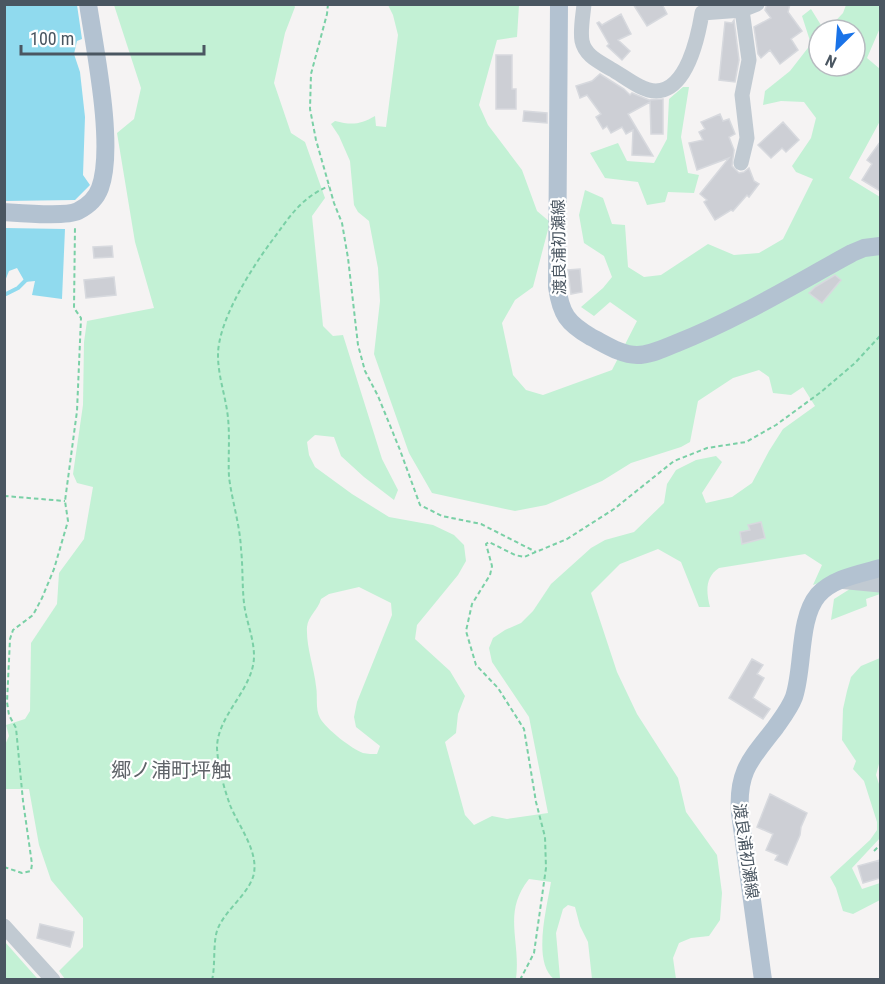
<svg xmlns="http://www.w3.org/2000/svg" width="885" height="984" font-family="'Roboto Condensed','Noto Sans JP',sans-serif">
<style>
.green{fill:#c3f1d5;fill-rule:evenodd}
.water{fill:#90daee}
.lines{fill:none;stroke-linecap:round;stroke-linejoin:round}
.stream{stroke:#90daee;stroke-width:4}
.building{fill:#cdcfd5;stroke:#d7d9de;stroke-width:1.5}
.path{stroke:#7ad0a6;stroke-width:2;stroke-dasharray:4.5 3;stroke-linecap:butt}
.minor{stroke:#c1cad2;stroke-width:15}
.major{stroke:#b3c2d1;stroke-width:18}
.labels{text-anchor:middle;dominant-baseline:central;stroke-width:4.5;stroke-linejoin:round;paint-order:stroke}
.street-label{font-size:16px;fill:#4a5661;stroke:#fff}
.quarter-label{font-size:20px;fill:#5f6368;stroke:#fff}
</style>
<rect width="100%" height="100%" fill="#f5f3f3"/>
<path class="green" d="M114 5H294L295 7 285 33 274 83 291 133 305 142 325 198 312 216 323 326 333 336 343 335 382 459 398 490 394 500 364 477 341 456 334 437 315 435 307 442 309 455 315 467 352 494 389 517 433 525 454 535 464 545 466 561 458 575 417 625 415 639 450 671 465 696 458 714 456 733 445 742 465 815 474 825 492 816 507 819 548 813 529 717 492 662 489 648 493 638 505 630 521 623 533 611 551 584 591 548 605 540 634 532 664 503 667 484 676 470 696 460 716 456 722 462 702 493 706 503 732 497 752 483 769 451 783 429 815 406 803 387 791 395 773 393 769 377 759 370 733 378 698 401 690 442 681 447 631 463 602 481 546 505 515 511 432 493 409 453 374 354 380 301 378 268 369 221 358 212 354 205 350 161 339 136 331 124 335 121C351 125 360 125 375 116L376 126 386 127 398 35 393 15 388 5H519L517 37 497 40 479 105 488 125 522 170 537 211 550 222 533 287 515 300 502 323 513 375 526 390 543 395 612 370 637 321 610 302 594 316 581 307 603 288 612 277 604 256 584 243 579 215 585 190 603 198 612 224 625 225 628 267 644 277 661 275 708 244 734 255 759 253 783 239 813 179 796 172 792 166 811 138 816 118 804 102 781 101 763 105 765 91 790 71 811 44 802 16 811 9 824 30H819V66H855V30H827L843 13 846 5H880V28L867 58 880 69V121L849 178 880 197V561L813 585 822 565 805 554 719 568C705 577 706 592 710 607H699L681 562 658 549 620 564 591 593 617 672 637 714 678 778 686 812 717 855 722 893 720 920 709 936 691 938 679 943 673 958 676 979H592L588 942 580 926 575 907 568 905 563 909 556 933 560 978 554 979C532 962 547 907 551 882L529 879C502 913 521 940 516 979H65L59 971 83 947V918L51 880 39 845 29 789H5L4 747 9 736 6 725 25 719 30 711 31 643 57 604 59 573 84 539 93 487 77 483 73 474 83 405 84 342 87 321 154 308 135 242 117 133 134 119 141 88ZM359 587 391 603 392 615 357 702 354 717 356 727 380 746 377 754C373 754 367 754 363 753 352 749 326 729 320 718 315 708 318 697 316 686 314 667 306 647 307 627 308 616 318 610 321 599L329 594Z
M683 87H689L681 137 688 173 699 175 694 193 668 192 665 202 647 205 638 182 605 178 590 153 618 143 627 161 654 163 667 139 669 99Z
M880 574V594L866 599 867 606 831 620 834 599 869 577Z
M880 658V760L876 775 880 787V838L852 868 862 889 880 883V900L853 914 843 911 836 888 830 877 870 840 877 830V822L864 781 853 769 856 761 842 740 843 709 847 691 851 677 861 666Z
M5 942 36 977 38 979H5Z"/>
<path class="water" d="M5 4 77 5 82 39 77 41 74 54 80 72 85 117 83 175 90 185 75 200 5 201Z
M5 228 65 229 62 299 32 295 35 281 25 282 17 268 9 271 5 281Z"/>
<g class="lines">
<path class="stream" d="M4 295 18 288 28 278"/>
</g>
<path class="building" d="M633 4H662L667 14 647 26Z
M767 4H790L788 12 802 31 791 39 798 50 780 64 770 50 761 58 758 54 754 27 771 18 765 10Z
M621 14 631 34 618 40 630 51 622 60 607 46 609 44 597 23 599 22 602 25Z
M734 20 739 60 735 82 719 80 725 22 732 23Z
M496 55H512V89H516V109H496Z
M600 74 624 89 630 95 632 93 649 100 663 99V134H651L650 102 628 114 653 156 632 155 633 130 626 134 622 127 611 133 607 126 603 129 596 117 601 114 587 95 580 98 576 86 592 81Z
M524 111 547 113V123L523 121Z
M720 114 723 121 729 119 735 134 729 137 734 150 732 166 739 173 744 172 749 168 754 181 759 184 749 197 747 195 733 211 731 210 715 220 704 202 707 200 700 194 729 158 697 170 689 143 703 140 699 132 705 129 701 122Z
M783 122 799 140 786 152 782 148 771 158 758 145Z
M880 142V191L862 180 872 164 867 160Z
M112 246 113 257 94 258 93 247Z
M580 269 582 292 571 294 568 270Z
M835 275 841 280 822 303 809 293 815 287Z
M114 277 116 295 86 298 84 280Z
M761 522 765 538 742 544 740 532 750 530 748 525Z
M752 659 763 665 757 674 764 678 753 698 770 709 763 719 729 698Z
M770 794 807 813 801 827 800 835 787 865 775 860 778 855 766 850 773 834 757 827Z
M880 860V878L863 883 858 866Z
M40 924 74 932 70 947 37 938Z"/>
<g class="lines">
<path class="path" d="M328 4 327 14 311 74 310 109 316 140 334 203 342 223 348 258 358 345 365 371 378 396 400 450 420 505 442 516 481 524 536 552
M4 496 65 501
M874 851 880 845
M4 867 22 873 31 871 32 864 23 801 16 728 9 715 7 702 10 639 13 630 33 615 42 598 54 569 68 521 65 501 77 411 81 318 74 308 75 226
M212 980C216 964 212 939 219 926 227 909 251 891 254 873 258 850 238 825 230 805 224 788 218 767 217 748 217 715 254 689 254 656 254 638 246 621 244 603 242 585 243 567 241 549 240 525 232 501 229 477 228 458 230 438 228 418 226 397 218 377 218 355 218 321 251 269 271 242 289 218 300 198 329 186
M520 980 534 953 546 868 545 837 536 802 524 729 498 688 476 665 466 631 472 604 490 575 492 566 486 544 489 542 515 555 524 557 567 539 614 509 674 461 707 448 746 442 776 425 821 392 855 363 880 336"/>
<path class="minor" d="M584 4C583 16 580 30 582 41 585 56 600 62 611 69 624 76 641 91 656 91 687 90 698 37 702 13L742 10 757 4
M741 163 747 138 742 95 749 60 742 10
M838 581 880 585
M4 926 53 980"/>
<path class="major" d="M559 4 557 287C561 314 567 323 591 337 605 344 621 355 637 355 651 355 664 348 677 343 738 319 795 284 852 253L864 248 880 246
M4 212C20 213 66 217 78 211 88 206 96 199 100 188 115 147 95 50 88 4
M763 980 740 813C737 771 751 759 775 728 782 718 790 708 794 697 804 667 798 619 818 595 833 578 860 574 880 568"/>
</g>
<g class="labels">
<g class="street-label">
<text transform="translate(559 247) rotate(-91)">渡良浦初瀬線</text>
<text transform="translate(746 851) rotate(82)">渡良浦初瀬線</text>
</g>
<g class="quarter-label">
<text x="171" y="770">郷ノ浦町坪触</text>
</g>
</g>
<rect width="885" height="984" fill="none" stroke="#4a5661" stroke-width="12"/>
<g transform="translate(837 48) rotate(205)"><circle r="28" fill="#ffffff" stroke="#b7bbc0" stroke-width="1.5"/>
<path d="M0-4.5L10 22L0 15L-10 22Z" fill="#1a73e8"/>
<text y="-9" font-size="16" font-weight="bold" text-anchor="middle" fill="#4a5661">N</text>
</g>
<path d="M21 45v9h183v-9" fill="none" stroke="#4a5661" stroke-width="3"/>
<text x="30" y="45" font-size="18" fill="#4a5661" stroke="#ffffff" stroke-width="4.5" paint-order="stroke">100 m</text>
</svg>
